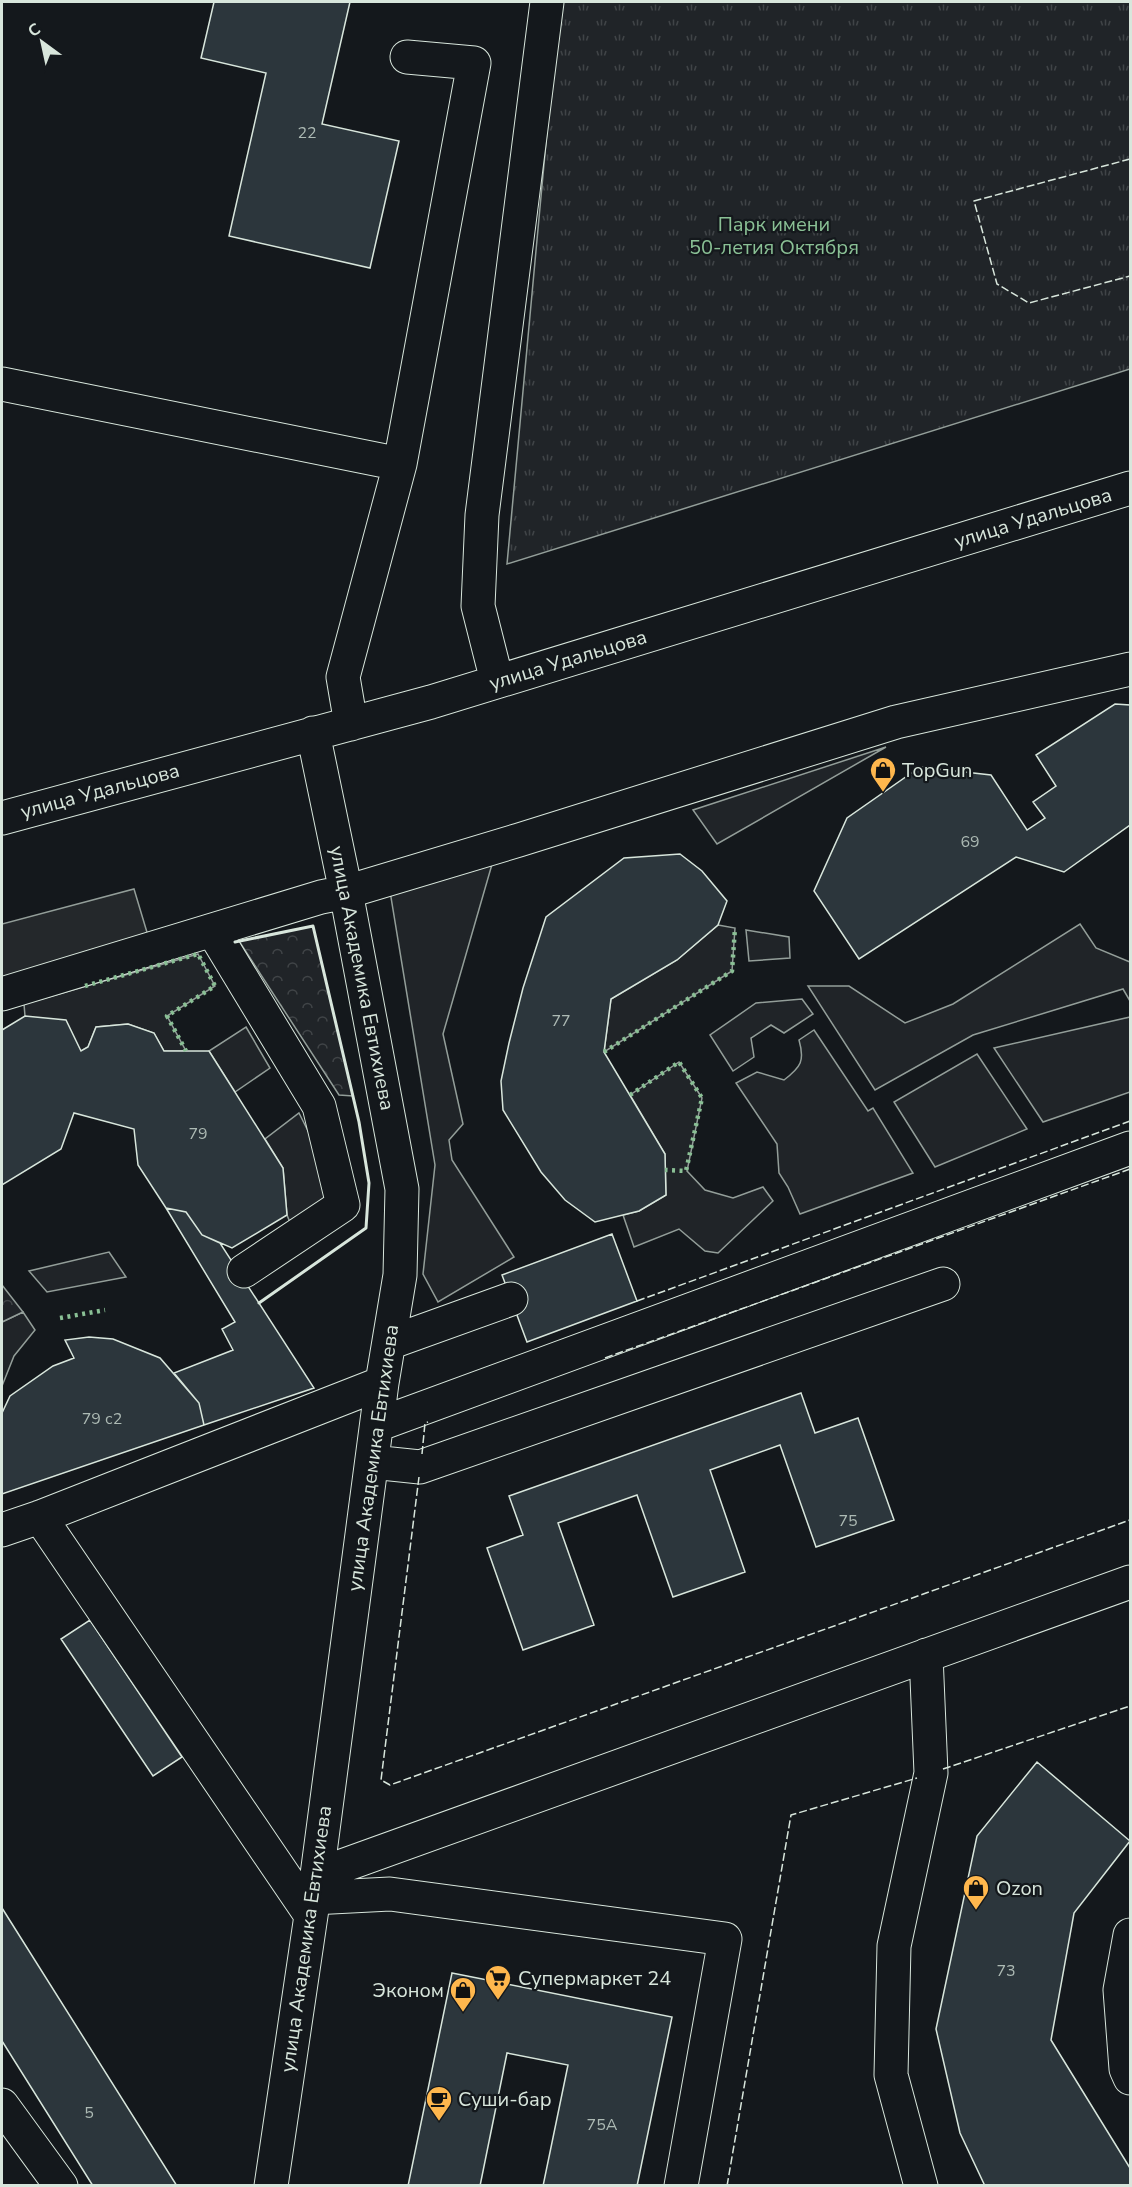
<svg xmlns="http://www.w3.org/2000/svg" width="1132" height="2187" font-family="'Nunito Sans',sans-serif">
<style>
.grass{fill:#202428;stroke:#939e99;stroke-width:1.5}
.forest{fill:url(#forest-crowns);stroke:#939e99;stroke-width:1.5}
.park{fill:url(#park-tufts);stroke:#939e99;stroke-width:1.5}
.parking{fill:#24282b;stroke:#939e99;stroke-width:1.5}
.building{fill:#2c363c;stroke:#d8e6dc;stroke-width:1.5}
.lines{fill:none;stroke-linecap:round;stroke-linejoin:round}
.minor-casing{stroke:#d8e6dc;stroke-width:35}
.minor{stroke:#14181c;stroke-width:33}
.hedge{stroke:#8ac095;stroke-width:4.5;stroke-dasharray:3 4.5;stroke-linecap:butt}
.fence{stroke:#d8e6dc;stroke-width:1.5;stroke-dasharray:8 3;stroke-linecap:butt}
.wall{stroke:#d8e6dc;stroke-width:3}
.labels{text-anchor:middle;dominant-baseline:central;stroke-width:4.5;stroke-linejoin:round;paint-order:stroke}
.number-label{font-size:16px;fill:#adbab4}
.park-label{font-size:20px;fill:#8ac095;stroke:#14181c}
.street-label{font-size:20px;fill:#d8e6dc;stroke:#14181c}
.poi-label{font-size:20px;fill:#d8e6dc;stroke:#14181c;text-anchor:start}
</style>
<defs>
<pattern id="forest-crowns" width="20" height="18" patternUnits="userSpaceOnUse" patternTransform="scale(1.5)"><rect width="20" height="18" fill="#202428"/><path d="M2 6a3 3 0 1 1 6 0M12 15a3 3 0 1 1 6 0" fill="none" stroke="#404447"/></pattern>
<pattern id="park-tufts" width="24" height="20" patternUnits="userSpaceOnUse" patternTransform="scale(1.5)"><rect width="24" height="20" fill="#202428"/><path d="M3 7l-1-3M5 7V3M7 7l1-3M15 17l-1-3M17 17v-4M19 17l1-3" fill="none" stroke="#404447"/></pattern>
</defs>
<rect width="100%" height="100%" fill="#14181c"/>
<path class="grass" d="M886 747 717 844 693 810Z
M497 847 443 1034 463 1124 449 1140 452 1160 514 1257 438 1302 423 1274 435 1165 388 879Z
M1080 924 1096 948 1130 962V1001L1123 989 973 1035 875 1090 808 986H849L905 1023 953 1004Z
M718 925 735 928 732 971 604 1052 611 999 677 960Z
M746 930 789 937 790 958 749 961Z
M198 954 215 986 167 1016 186 1051H164L154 1033 128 1024 96 1027 88 1047 81 1051 25 1016 24 1004Z
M802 999 813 1014 784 1033 771 1025 751 1038 754 1057 733 1071 710 1035 756 1003Z
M1130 1017V1092L1043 1122 994 1048Z
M246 1027 270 1068 235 1092 209 1051Z
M814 1030 868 1111 873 1108 913 1173 800 1214 788 1187 779 1173 777 1144 736 1083 757 1072 784 1080C801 1067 805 1061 799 1040Z
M977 1054 1027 1129 935 1167 894 1102Z
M679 1062 702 1098 687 1171 705 1190 733 1198 763 1187 773 1201 718 1253 705 1251 679 1229 634 1247 623 1215 639 1211 666 1195 665 1154 630 1095Z
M299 1113 310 1135 329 1215 296 1237 287 1215 283 1168 265 1139Z
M109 1252 126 1277 47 1292 29 1271Z
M23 1312 35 1330 14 1356 2 1386V1322Z"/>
<path class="forest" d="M313 926 353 1096 339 1095 239 941Z
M2 1285 23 1312 2 1322Z"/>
<path class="park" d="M559 2H1130V369L507 564Z"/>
<path class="parking" d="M134 889 152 949 2 994V924Z"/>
<path class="building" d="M214 2H350L322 124 399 141 370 268 229 236 266 73 201 58Z
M1115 704 1130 705V825L1064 872 1016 857 859 959 814 891 847 818 920 767 991 775 1027 830 1045 818 1033 802 1056 786 1036 755Z
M680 854 702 871 727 901 718 925 677 960 611 999 604 1052 665 1154 666 1195 639 1211 595 1222 565 1200 541 1172 503 1110 501 1081 509 1043 523 988 546 917 624 858Z
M25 1016 66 1020 81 1051 88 1047 96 1027 128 1024 154 1033 164 1051H209L283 1168 287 1215 232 1248 202 1235 186 1212 166 1208 138 1165 134 1129 74 1113 61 1149 2 1185V1030Z
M166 1208 186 1212 202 1235 220 1243 314 1388 204 1425 199 1403 174 1373 233 1350 222 1329 235 1322Z
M612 1234 637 1301 527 1342 502 1275Z
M89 1337 113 1339 160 1358 199 1403 204 1425 2 1494V1413L10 1396 53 1366 74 1358 65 1340Z
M801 1393 815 1433 858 1418 894 1520 816 1547 780 1445 710 1470 745 1572 673 1597 637 1495 558 1523 594 1625 523 1650 487 1548 523 1535 509 1496Z
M90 1620 182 1757 153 1776 61 1639Z
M1037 1762 1130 1841 1074 1913 1051 2040 1130 2168V2186H985L960 2133 936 2029 977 1836Z
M2 1908 177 2186H93L2 2041Z
M452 1973 672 2017 637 2186H543L568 2065 507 2053 480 2186H408Z"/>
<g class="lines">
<g class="minor-casing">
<path id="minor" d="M2 384 400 464
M497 681 478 606 482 515 547 2
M351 724 343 677 400 464 474 63 407 57
M2 818 431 702 1130 488
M213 931 319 1106 343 1205 244 1271
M2 994 321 897 346 892 519 840 896 722 1130 669
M389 1343 511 1299
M377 1425 1130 1148
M372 1462 420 1467 943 1284
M40 1517 310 1914
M2 1530 40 1517 382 1383
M317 1875 1130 1582
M312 1898 390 1894 725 1939 681 2186
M1130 1935 1120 1990 1126 2069 1130 2078
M2 2105 61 2186
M271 2186 317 1875 382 1383 400 1275 402 1189 346 892 313 733
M921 2186 891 2075 894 1946 931 1773 926 1655"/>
</g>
<use href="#minor" class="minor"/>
<path class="hedge" d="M85 986 198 954 215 986 167 1016 186 1051
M604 1052 732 971 735 928
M630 1095 679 1062 702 1098 686 1171 665 1170
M60 1318 105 1310"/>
<path class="fence" d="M1130 159 974 201 997 284 1029 303 1130 276
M637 1301 1130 1121
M605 1358 1130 1169
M422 1454 425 1423 428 1422
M419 1477 381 1780 390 1785 1130 1520
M943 1769 1130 1706
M727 2186 791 1815 917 1778"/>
<path class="wall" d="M235 942 313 926 359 1122 369 1183 366 1228 259 1303"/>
</g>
<defs>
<g id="shop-pin" transform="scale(1.35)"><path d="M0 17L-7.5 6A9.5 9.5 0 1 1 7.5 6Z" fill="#ffb74d" stroke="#14181c"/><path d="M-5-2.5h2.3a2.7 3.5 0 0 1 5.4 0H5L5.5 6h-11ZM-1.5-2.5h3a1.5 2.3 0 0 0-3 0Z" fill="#111"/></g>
<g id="supermarket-pin" transform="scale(1.35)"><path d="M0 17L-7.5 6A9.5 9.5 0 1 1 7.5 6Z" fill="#ffb74d" stroke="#14181c"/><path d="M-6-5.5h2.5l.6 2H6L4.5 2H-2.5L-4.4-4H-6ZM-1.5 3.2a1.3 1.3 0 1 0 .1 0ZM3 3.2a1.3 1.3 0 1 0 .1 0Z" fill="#111"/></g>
<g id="cafe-pin" transform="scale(1.35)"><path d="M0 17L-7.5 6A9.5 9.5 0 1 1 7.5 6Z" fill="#ffb74d" stroke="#14181c"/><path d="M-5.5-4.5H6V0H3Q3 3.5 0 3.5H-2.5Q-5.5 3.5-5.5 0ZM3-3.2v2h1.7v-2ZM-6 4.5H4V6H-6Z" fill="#111"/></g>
</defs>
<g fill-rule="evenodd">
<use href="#shop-pin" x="883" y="770"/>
<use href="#shop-pin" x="976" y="1888"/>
<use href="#supermarket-pin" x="498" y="1978"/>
<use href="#shop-pin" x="463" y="1990"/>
<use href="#cafe-pin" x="439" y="2099"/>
</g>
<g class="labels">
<g class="number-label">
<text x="307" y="133">22</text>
<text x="970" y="842">69</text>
<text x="561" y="1021">77</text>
<text x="198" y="1134">79</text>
<text x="102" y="1419">79 с2</text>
<text x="848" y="1521">75</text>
<text x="1006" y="1971">73</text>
<text x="89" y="2113">5</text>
<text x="602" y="2125">75А</text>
</g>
<g class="park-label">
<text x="774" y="224">Парк имени<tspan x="774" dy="23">50-летия Октября</tspan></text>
</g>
<g class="street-label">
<text transform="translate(1033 518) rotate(-17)">улица Удальцова</text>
<text transform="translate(568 660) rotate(-17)">улица Удальцова</text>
<text transform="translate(100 791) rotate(-15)">улица Удальцова</text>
<text transform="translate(362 978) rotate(79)">улица Академика Евтихиева</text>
<text transform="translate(373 1458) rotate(-82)">улица Академика Евтихиева</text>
<text transform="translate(306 1939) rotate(-82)">улица Академика Евтихиева</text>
</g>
<g class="poi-label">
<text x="902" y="770">TopGun</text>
<text x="996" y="1888">Ozon</text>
<text x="518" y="1978">Супермаркет 24</text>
<text x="444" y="1990" text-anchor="end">Эконом</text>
<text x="458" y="2099">Суши-бар</text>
</g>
</g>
<rect width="1132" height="2187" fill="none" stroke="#d8e6dc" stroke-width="6"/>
<g transform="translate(42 42) rotate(327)" stroke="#14181c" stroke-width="4.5" paint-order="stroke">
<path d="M0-4.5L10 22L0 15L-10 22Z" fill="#d8e6dc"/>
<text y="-9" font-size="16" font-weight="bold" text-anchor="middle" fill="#d8e6dc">С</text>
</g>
</svg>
